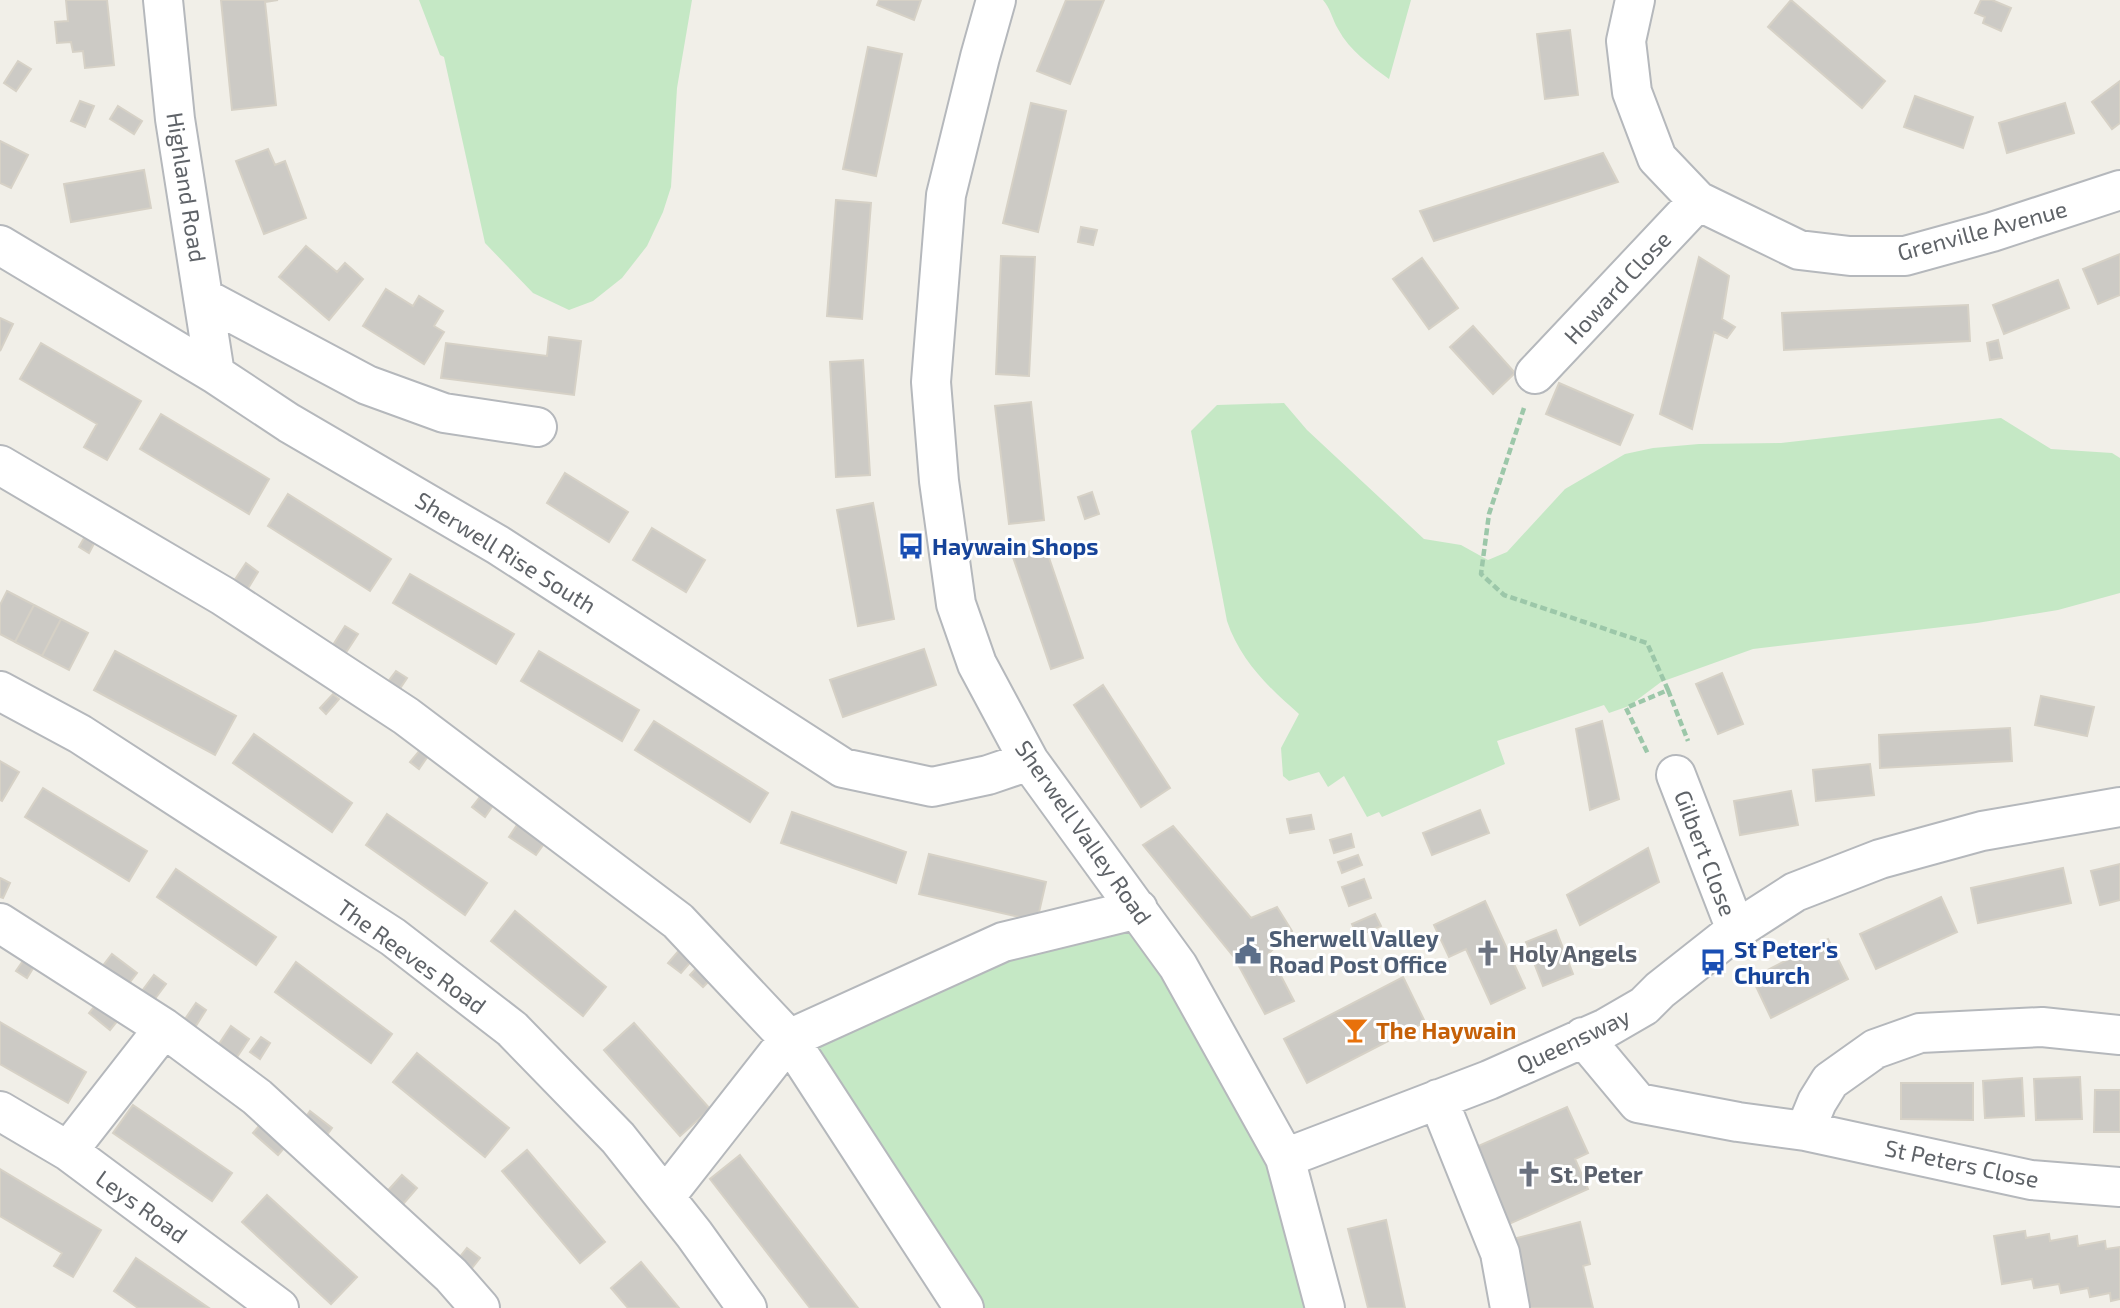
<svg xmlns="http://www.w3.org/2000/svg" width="2120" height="1308" font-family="'Exo 2',sans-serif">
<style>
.green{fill:#c5e8c5}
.building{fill:#cccac5;stroke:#d6d1c6;stroke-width:2}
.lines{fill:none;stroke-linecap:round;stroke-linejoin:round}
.minor-casing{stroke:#b5b8bc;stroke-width:42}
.path{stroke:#9cc7a9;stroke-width:4.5;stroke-dasharray:7 3.5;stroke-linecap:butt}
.minor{stroke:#fff;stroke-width:38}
.labels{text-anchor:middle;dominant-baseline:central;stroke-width:6;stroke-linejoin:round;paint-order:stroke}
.street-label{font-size:23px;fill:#5f6368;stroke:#fff}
.transit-label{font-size:23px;font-weight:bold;fill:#164399;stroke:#fff;text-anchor:start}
.service-label{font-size:23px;font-weight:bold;fill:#4e5e75;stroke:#fff;text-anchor:start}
.worship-label{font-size:23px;font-weight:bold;fill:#5b616d;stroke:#fff;text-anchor:start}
.food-label{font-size:23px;font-weight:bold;fill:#c56008;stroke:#fff;text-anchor:start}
</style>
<rect width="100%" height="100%" fill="#f1efe8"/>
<path class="green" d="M419 0H692L677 88 671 187 663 212 647 246 622 278 593 301 569 310 533 293 485 243 444 57 440 55Z
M1323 0H1411L1389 79C1370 65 1350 51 1338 29 1332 19 1331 9 1323 0Z
M1284 403 1307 430 1424 539 1461 545 1488 560 1507 552 1565 489 1625 454 1653 448 1699 444 1781 443 2001 418 2051 449 2112 453 2120 458V593L2058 610 1977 623 1753 649 1661 682 1629 706 1609 713 1604 705 1497 741 1505 764 1382 817 1379 812 1367 817 1344 776 1328 787 1319 772 1289 781 1283 776 1281 748 1299 714C1269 688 1240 660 1227 621L1191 431 1217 405Z
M1145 919 1285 1158 1325 1308H981L809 1046 974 964Z"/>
<path class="building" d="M66 0H107L114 65 85 68 83 51 73 52 71 42 57 43 55 22 68 21Z
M221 0H278L265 2 276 105 232 110Z
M879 0H921L914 20 877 5Z
M1066 0H1104L1070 84 1037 71Z
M1791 0 1885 81 1862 108 1768 27Z
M1981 0H1992L2011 8 2001 31 1983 23 1985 17 1975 13Z
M1570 30 1578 95 1545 99 1537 34Z
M868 47 902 54 876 176 843 169Z
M18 61 31 69 16 91 4 83Z
M2120 81V123L2112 129 2092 102Z
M1915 96 1973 117 1963 148 1904 127Z
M80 101 94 106 85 127 71 121Z
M1031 103 1066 111 1038 232 1003 223Z
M2065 103 2074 133 2007 153 1999 123Z
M118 106 142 121 134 134 110 119Z
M0 141 28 155 11 188 0 183Z
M268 149 275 165 285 161 306 218 264 234 236 161Z
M1603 153 1618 182 1434 241 1420 211Z
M144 170 151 208 71 222 64 184Z
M836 200 871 203 862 319 827 316Z
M1081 227 1097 230 1093 245 1078 242Z
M306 246 337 272 345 263 363 279 329 320 279 277Z
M2120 254V295L2098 304 2083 269Z
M1001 256 1035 257 1029 376 996 374Z
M1699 257 1729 276 1722 319 1735 327 1727 338 1714 332 1692 429 1660 414Z
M1422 258 1458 308 1429 329 1393 279Z
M2058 280 2069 308 2004 334 1993 305Z
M386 289 413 306 419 296 443 311 434 326 444 332 424 364 363 326Z
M1968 305 1970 341 1784 350 1782 313Z
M0 318 13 324 0 351Z
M1473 326 1515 373 1493 394 1450 347Z
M549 337 581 341 574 395 441 378 446 343 547 356Z
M1998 340 2002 358 1990 360 1987 343Z
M41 343 141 401 107 460 84 447 97 424 20 379Z
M863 360 870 475 836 477 830 362Z
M1559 383 1633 415 1620 445 1546 414Z
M1031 402 1044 520 1009 524 995 406Z
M161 414 269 479 249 514 140 449Z
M565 473 628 512 609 542 547 503Z
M1092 492 1099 514 1085 519 1078 497Z
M288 494 391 559 370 591 268 526Z
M873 503 894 619 858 626 837 510Z
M652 528 705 560 686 592 633 560Z
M87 533 97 538 89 553 79 547Z
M1045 546 1083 658 1051 669 1013 557Z
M246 563 258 572 247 590 234 581Z
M410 574 514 634 496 664 393 603Z
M7 591 34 605 15 642 0 634V605Z
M34 605 61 619 42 656 15 642Z
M61 619 88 633 69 670 42 656Z
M345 626 358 634 343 657 331 648Z
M924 649 936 685 843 717 830 680Z
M115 651 236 716 215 755 94 690Z
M539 651 639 710 622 741 521 681Z
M396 671 407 678 395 696 384 687Z
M1722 673 1743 724 1718 734 1696 684Z
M1103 685 1170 788 1141 807 1074 705Z
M333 694 339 699 326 714 320 708Z
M2041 696 2094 707 2087 736 2035 725Z
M654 721 768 793 750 822 635 750Z
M1602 721 1619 799 1590 810 1576 729Z
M2010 728 2012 761 1880 768 1879 735Z
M254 734 352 803 332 832 233 763Z
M420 750 428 756 419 769 410 762Z
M0 761 19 772 2 801 0 800Z
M1870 764 1874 795 1816 801 1813 770Z
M43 788 147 851 129 881 25 817Z
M1791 791 1798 825 1740 835 1734 801Z
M484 792 496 801 485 817 472 807Z
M1480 810 1489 833 1432 855 1423 833Z
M792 812 906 852 896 883 781 843Z
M387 814 487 883 465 915 366 845Z
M1311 815 1314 829 1290 833 1287 819Z
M521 819 548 838 536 855 509 837Z
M1173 826 1251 918 1277 907 1292 931 1269 953 1294 1001 1265 1014 1234 957 1143 845Z
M1351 834 1354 847 1334 853 1330 840Z
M1648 848 1659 882 1580 925 1567 895Z
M929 854 1046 882 1037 921 919 894Z
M1358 855 1362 865 1342 873 1338 862Z
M2120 864V900L2100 905 2091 871Z
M2063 868 2071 903 1978 923 1971 888Z
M176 869 276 937 256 965 157 897Z
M0 878 10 883 3 898 0 897Z
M1364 879 1371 898 1349 906 1342 887Z
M1941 897 1957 932 1876 969 1860 934Z
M1485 901 1525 988 1491 1004 1466 949 1449 957 1434 925Z
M515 911 606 987 583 1016 491 941Z
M1375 914 1381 926 1357 936 1352 924Z
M1556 930 1573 974 1543 986 1526 942Z
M1828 939 1848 979 1771 1018 1752 978Z
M682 947 694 958 681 973 668 963Z
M112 954 137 973 123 991 98 972Z
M25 958 35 965 27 978 16 971Z
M705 959 718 972 703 987 690 975Z
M296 962 392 1034 371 1063 275 992Z
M154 975 166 984 151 1004 139 995Z
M1403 977 1425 1022 1307 1083 1284 1039Z
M103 996 123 1014 110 1030 89 1013Z
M196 1003 206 1010 192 1032 181 1025Z
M0 1022 86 1072 68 1103 0 1064Z
M634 1023 710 1109 680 1136 604 1050Z
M231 1026 249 1039 231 1066 213 1053Z
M261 1037 270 1043 260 1059 250 1052Z
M417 1053 509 1128 485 1157 393 1082Z
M2080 1077 2082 1119 2036 1120 2034 1079Z
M2022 1078 2024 1116 1985 1118 1983 1081Z
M1901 1083H1973V1120L1901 1119Z
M2095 1090H2120V1132H2094Z
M133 1105 232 1173 212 1201 113 1133Z
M1567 1107 1588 1153 1575 1159 1588 1189 1500 1228 1467 1151Z
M310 1111 332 1128 324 1139 302 1123Z
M265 1119 290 1141 278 1155 253 1133Z
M527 1150 605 1242 580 1263 502 1171Z
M740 1155 858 1308H810L710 1179Z
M0 1169 101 1230 73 1277 54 1266 62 1253 0 1216Z
M402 1175 417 1188 397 1211 382 1197Z
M267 1195 357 1277 331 1304 242 1222Z
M1386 1220 1405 1308H1368L1348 1229Z
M1580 1222 1590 1264 1583 1266 1593 1308H1528L1513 1239Z
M2025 1231 2026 1238 2049 1234 2050 1241 2077 1236 2078 1246 2105 1241 2106 1249 2120 1247V1299L2111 1301 2110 1293 2090 1297 2088 1288 2061 1293 2059 1284 2034 1288 2032 1279 2002 1284 1994 1236Z
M467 1248 480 1258 468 1273 455 1263Z
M136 1258 209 1308H138L114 1291Z
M641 1262 679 1308H628L611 1288Z"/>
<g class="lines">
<g class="minor-casing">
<path id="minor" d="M163 0 175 119 215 374
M996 0 980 57 946 195 931 382 939 481 956 604 977 664 1029 761 1178 966 1285 1158 1325 1308
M1635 0 1626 41 1632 92 1657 158 1698 201 1799 250 1850 256H1905L1992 232 2120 190
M0 245 215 374 289 423 498 545 843 768 932 787 988 775 1029 761
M204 298 367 385 444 413 537 427
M1535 374 1698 201
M0 465 223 596 406 716 678 921 789 1039 964 1308
M0 691 80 734 393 937 512 1029 618 1138 694 1234 747 1308
M1676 775 1736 930
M0 923 164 1028 257 1097 451 1275 480 1308
M1583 1037 1638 1103 1738 1122 1805 1131 1817 1102 1830 1081 1875 1049 1920 1033 2042 1027 2120 1035
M1438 1099 1500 1253 1510 1308
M0 1111 68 1151 279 1308
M1805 1131 2031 1180 2120 1187
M68 1151 164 1028
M1285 1158 1489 1080 1606 1028 1644 1006 1660 990 1736 930 1795 892 1880 859 1982 831 2120 807
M665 1197 789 1039 1003 942 1138 909"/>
</g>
<path class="path" d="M1524 408 1489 514 1481 574 1504 595 1647 643 1668 690 1626 708 1648 754
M1668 690 1688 741"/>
<use href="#minor" class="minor"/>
</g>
<defs>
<g id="bus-bare" transform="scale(2.1)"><path d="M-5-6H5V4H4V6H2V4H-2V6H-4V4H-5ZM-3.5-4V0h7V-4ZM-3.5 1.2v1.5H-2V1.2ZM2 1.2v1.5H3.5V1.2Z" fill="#1a4fb4" stroke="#fff" stroke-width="2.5" paint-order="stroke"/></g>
<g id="civic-bare" transform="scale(2.1)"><path d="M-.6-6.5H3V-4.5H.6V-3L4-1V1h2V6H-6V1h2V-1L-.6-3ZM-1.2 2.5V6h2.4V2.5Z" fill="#5c6f8a" stroke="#fff" stroke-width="2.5" paint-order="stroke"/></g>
<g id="church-bare" transform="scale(2.1)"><path d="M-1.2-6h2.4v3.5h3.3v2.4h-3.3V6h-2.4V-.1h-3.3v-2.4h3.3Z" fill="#6b7280" stroke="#fff" stroke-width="2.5" paint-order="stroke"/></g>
<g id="bar-bare" transform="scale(2.1)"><path d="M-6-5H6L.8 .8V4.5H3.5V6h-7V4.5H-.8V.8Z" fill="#e8710a" stroke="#fff" stroke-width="2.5" paint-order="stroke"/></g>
</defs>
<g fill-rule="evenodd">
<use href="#bus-bare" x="911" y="546"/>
<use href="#civic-bare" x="1248" y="951"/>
<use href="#church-bare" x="1488" y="953"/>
<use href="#bus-bare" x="1713" y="962"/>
<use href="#bar-bare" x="1355" y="1030"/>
<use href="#church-bare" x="1529" y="1174"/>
</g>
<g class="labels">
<g class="street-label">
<text transform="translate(187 187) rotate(81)">Highland Road</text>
<text transform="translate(1982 230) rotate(-15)">Grenville Avenue</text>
<text transform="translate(1617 287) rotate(-47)">Howard Close</text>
<text transform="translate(506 552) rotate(32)">Sherwell Rise South</text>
<text transform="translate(1084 832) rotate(55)">Sherwell Valley Road</text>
<text transform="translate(1706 853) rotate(69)">Gilbert Close</text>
<text transform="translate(412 956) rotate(36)">The Reeves Road</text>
<text transform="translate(1573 1040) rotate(-25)">Queensway</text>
<text transform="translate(1962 1163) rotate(12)">St Peters Close</text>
<text transform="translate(142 1206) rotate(36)">Leys Road</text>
</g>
<g class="transit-label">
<text x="932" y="546">Haywain Shops</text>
<text x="1734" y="949">St Peter's<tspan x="1734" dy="26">Church</tspan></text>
</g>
<g class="service-label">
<text x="1269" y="938">Sherwell Valley<tspan x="1269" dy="26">Road Post Office</tspan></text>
</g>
<g class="worship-label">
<text x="1509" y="953">Holy Angels</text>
<text x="1550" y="1174">St. Peter</text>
</g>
<g class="food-label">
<text x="1376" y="1030">The Haywain</text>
</g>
</g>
</svg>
